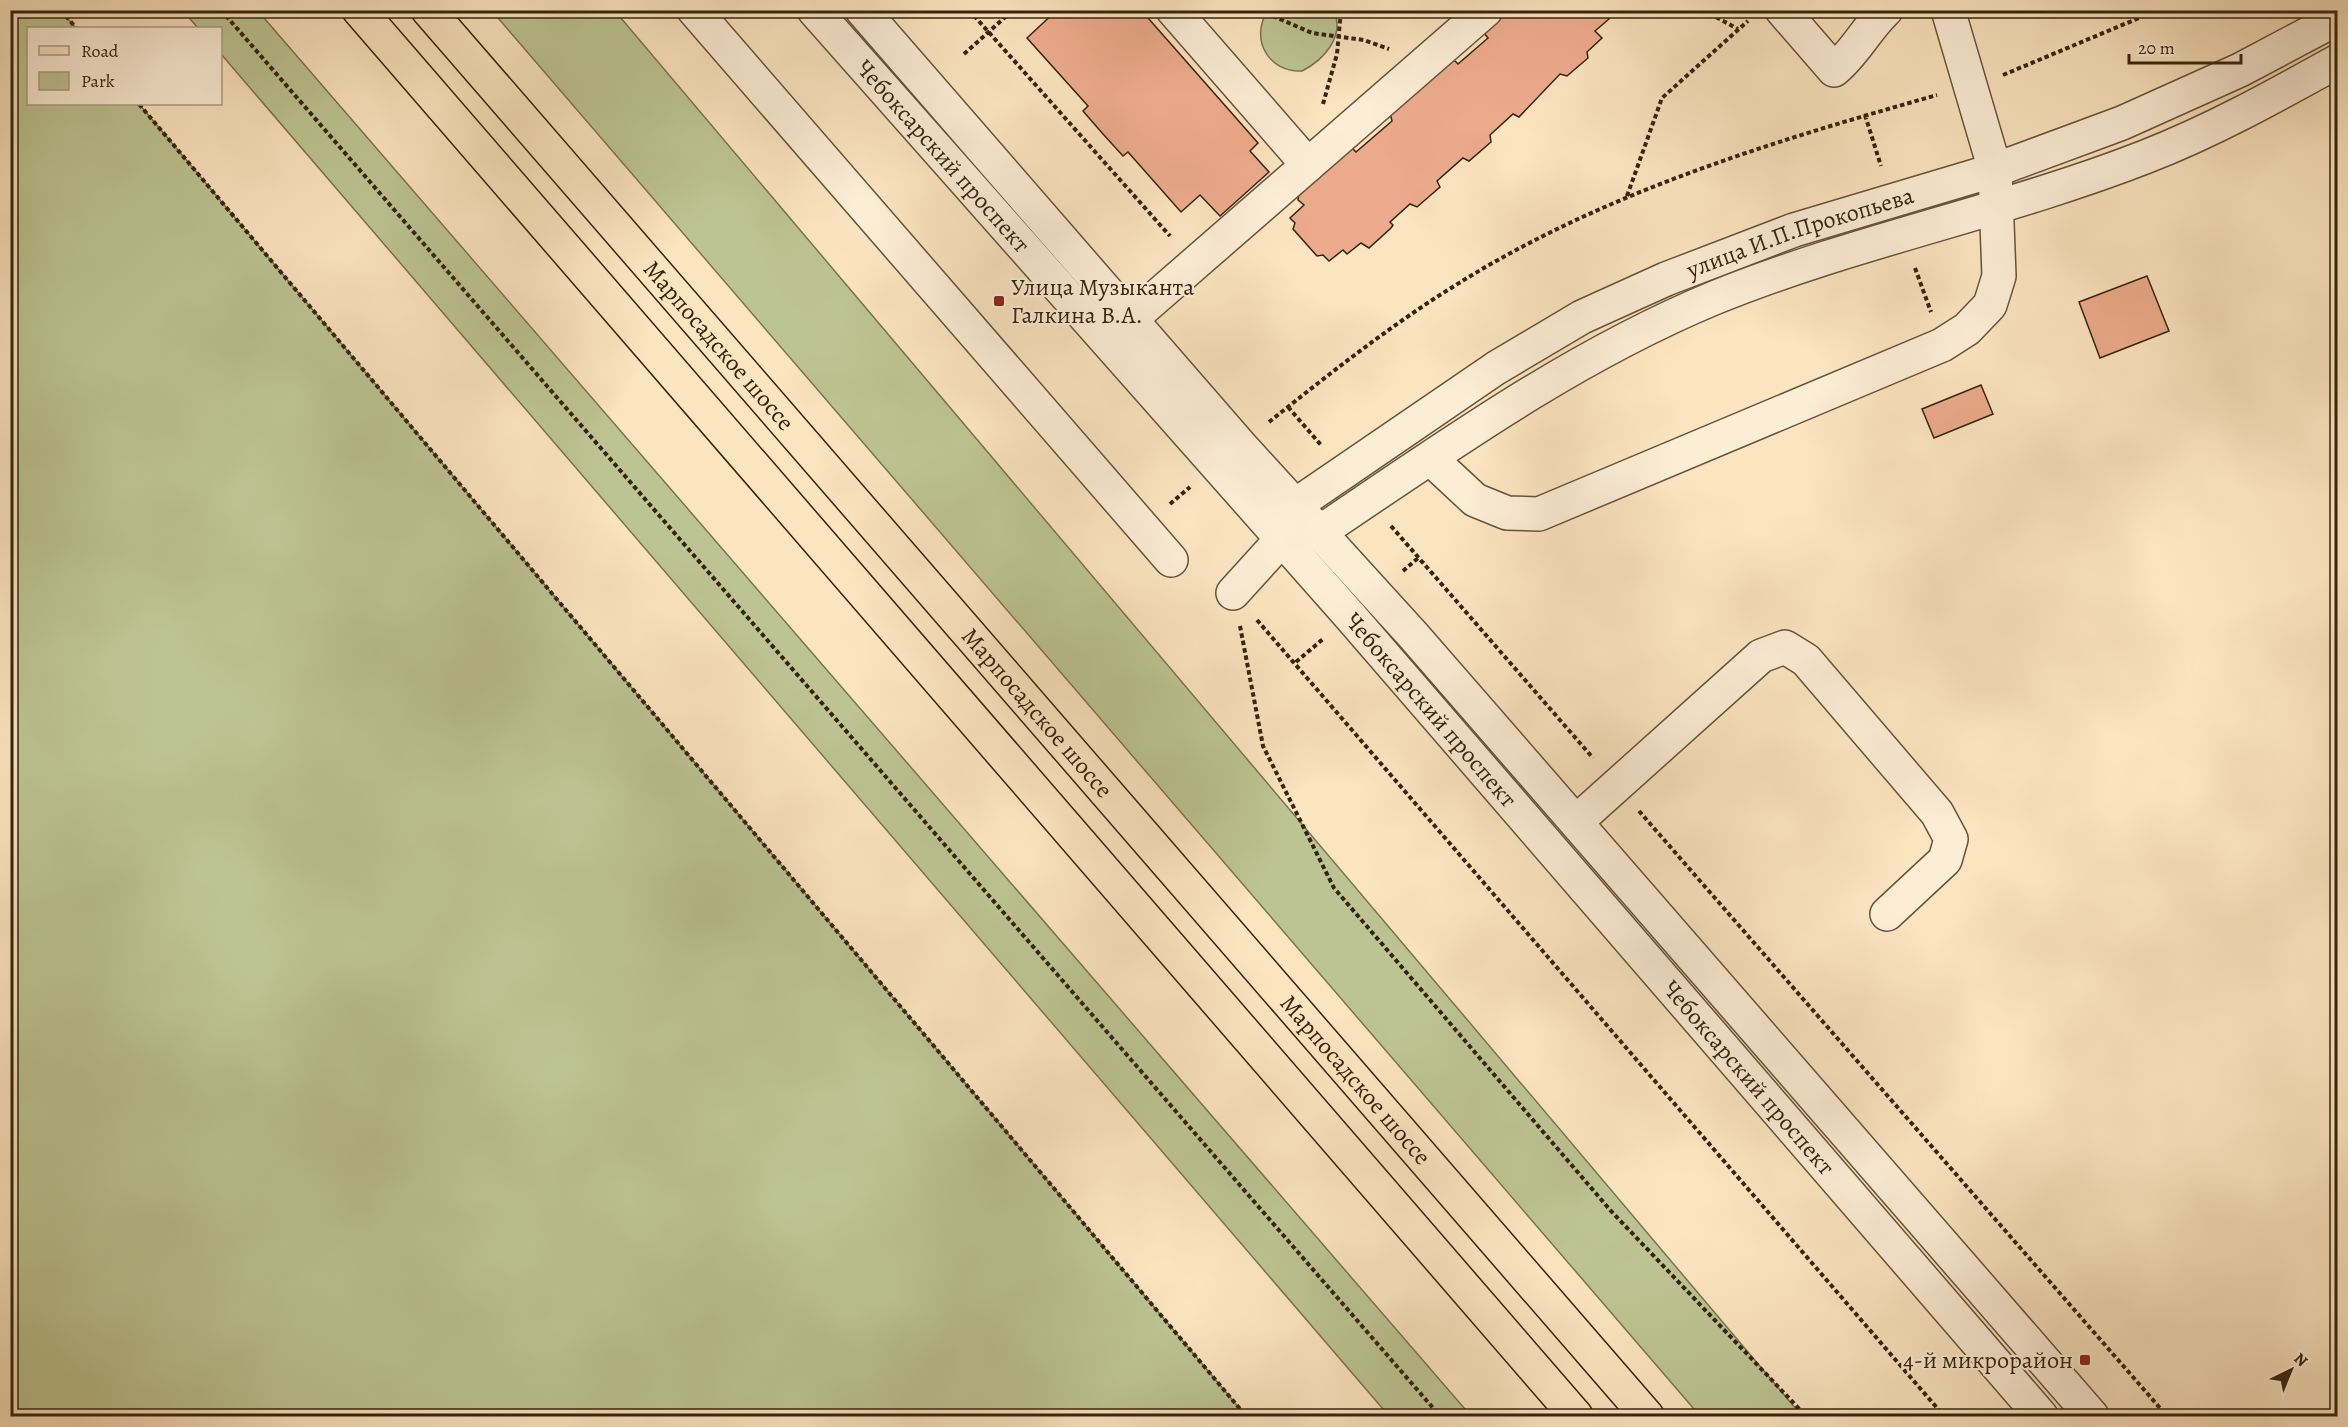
<svg xmlns="http://www.w3.org/2000/svg" width="2348" height="1427" font-family="Alegreya,serif">
<style>
.green{fill:#bdc493;stroke:#7a7450;stroke-width:1.5}
.building{fill:#edab8d;stroke:#36230d;stroke-width:1.5}
.lines{fill:none;stroke-linecap:round;stroke-linejoin:round}
.minor-casing{stroke:#67533a;stroke-width:36}
.major-casing{stroke:#36230d;stroke-width:36}
.path{stroke:#36230d;stroke-width:4;stroke-dasharray:4.5 3;stroke-linecap:butt}
.minor{stroke:#fcedd6;stroke-width:33}
.major{stroke:#fbe4c0;stroke-width:33}
.poi-dot{fill:#8f2418;stroke:#fcedd6;stroke-width:2}
.labels{text-anchor:middle;dominant-baseline:central;stroke-width:4.5;stroke-linejoin:round;paint-order:stroke}
.street-label{font-size:24px;fill:#36230d;stroke:#fcedd6}
.poi-label{font-size:24px;fill:#36230d;stroke:#fcedd6;text-anchor:start}
</style>
<rect width="100%" height="100%" fill="#fbe4c0"/>
<filter id="stains"><feTurbulence type="fractalNoise" baseFrequency=".00333" numOctaves="4"/><feColorMatrix values="0 0 0 0 .2 0 0 0 0 .09 0 0 0 0 .02 0 0 0 .5 -.17"/></filter>
<radialGradient id="worn" r=".72"><stop offset=".6" stop-color="#630" stop-opacity="0"/><stop offset="1" stop-color="#630" stop-opacity=".3"/></radialGradient>
<path class="green" d="M1268 10 1334 11C1345 36 1324 60 1302 71 1269 73 1249 39 1268 10Z
M10 11H61L76 28H28V104H139L1246 1416H11Z
M183 11H258L1471 1416H1389L221 54 220 28H198Z
M492 11H615L1802 1416H1700Z"/>
<path class="building" d="M1057 10H1141L1258 143 1250 151 1269 172 1220 216 1200 195 1181 212 1128 152 1123 156 1103 134 1083 111 1088 106 1027 38Z
M1507 10H1604L1603 12 1609 19 1595 31 1602 38 1587 52 1588 58 1567 76 1560 74 1519 117 1513 114 1490 135 1491 142 1469 161 1463 158 1437 181 1440 187 1417 207 1410 204 1390 222 1393 225 1391 228 1369 248 1361 243 1347 254 1343 250 1329 261 1323 255 1317 256 1293 229 1295 223 1290 218 1304 205 1298 200 1299 192 1347 149H1353L1356 152 1392 121 1390 113 1447 61 1454 60 1458 64 1488 38 1484 33 1487 26Z
M2147 276 2169 331 2100 358 2079 302Z
M1981 385 1993 414 1934 438 1922 409Z"/>
<g class="lines">
<g class="minor-casing">
<g id="minor">
<path d="M694 10 1171 560"/>
<path id="s1" d="M814 10 1350 616 2041 1416"/>
<path d="M862 10 1240 445 1413 635 2092 1416"/>
<path d="M1173 10 1308 165"/>
<path d="M1782 10 1834 70C1855 53 1866 29 1886 10"/>
<path d="M1130 320 1486 10"/>
<path d="M1431 459 1475 500 1507 513 1539 514 1942 345 1967 329 1990 305 1999 276 1995 170 1948 10"/>
<path id="s2" d="M1294 506 1496 368 1582 317 1666 279 1794 230 1995 170 2122 123 2240 70 2338 18"/>
<path d="M1300 536 1320 532C1446 447 1572 357 1714 298 1854 241 2004 212 2145 157 2212 131 2275 96 2338 61"/>
<path d="M1233 593 1281 540 1289 519"/>
<path d="M1576 822 1761 656 1785 647 1806 660 1937 813 1951 839 1945 860 1887 914"/>
</g>
</g>
<g class="major-casing">
<g id="major">
<path d="M359 10 1576 1416"/>
<path id="s3" d="M428 10 1647 1416"/>
</g>
</g>
<path class="path" d="M61 10 76 28
M221 10 1440 1416
M969 10 1170 236
M1259 10 1312 33 1364 40 1389 49
M1703 10 1738 29
M964 54 1013 10
M2003 75 2158 10
M139 104 1246 1416
M1323 104 1337 54 1341 10
M1865 115 1881 166
M1627 196 1662 98 1748 21
M1915 268 1931 312
M1288 407 1321 445
M1269 422C1328 375 1387 328 1451 288 1601 193 1768 143 1937 95
M1170 504 1190 487
M1391 526 1593 758
M1403 571 1418 558
M1257 620 1944 1416
M1240 626 1263 746 1334 888 1611 1211 1806 1416
M1296 662 1323 639
M1639 811 2167 1416"/>
<use href="#minor" class="minor"/>
<use href="#major" class="major"/>
</g>
<g class="poi-dot">
<rect x="993" y="295" width="12" height="12" rx="3"/>
<rect x="2079" y="1354" width="12" height="12" rx="3"/>
</g>
<g class="labels">
<g class="street-label">
<text stroke="none"><textPath href="#s1" startOffset="195">Чебоксарский проспект</textPath></text>
<text stroke="none"><textPath href="#s2" startOffset="579">улица И.П.Прокопьева</textPath></text>
<text stroke="none"><textPath href="#s3" startOffset="444">Марпосадское шоссе</textPath></text>
<text stroke="none"><textPath href="#s1" startOffset="933">Чебоксарский проспект</textPath></text>
<text stroke="none"><textPath href="#s3" startOffset="930">Марпосадское шоссе</textPath></text>
<text stroke="none"><textPath href="#s1" startOffset="1419">Чебоксарский проспект</textPath></text>
<text stroke="none"><textPath href="#s3" startOffset="1416">Марпосадское шоссе</textPath></text>
</g>
<g class="poi-label">
<text x="1011" y="287">Улица Музыканта<tspan x="1011" dy="28">Галкина В.А.</tspan></text>
<text x="2073" y="1360" text-anchor="end">4-й микрорайон</text>
</g>
</g>
<rect width="2348" height="1427" fill="none" stroke="#fbe4c0" stroke-width="36"/>
<rect x="12" y="12" width="2324" height="1403" fill="none" stroke="#36230d" stroke-width="3"/>
<rect x="18" y="18" width="2312" height="1391" fill="none" stroke="#36230d" stroke-width="1.5"/>
<rect x="27" y="27" width="195" height="78" fill="#fcedd6" stroke="#ad9c86" stroke-width="1.5"/>
<rect x="39" y="46" width="30" height="9" fill="#fbe4c0" stroke="#ad9c86" stroke-width="1.5"/>
<text x="81" y="57" font-size="18" fill="#36230d">Road</text>
<rect x="39" y="72" width="30" height="18" fill="#bdc493" stroke="#ad9c86" stroke-width="1.5"/>
<text x="81" y="87" font-size="18" fill="#36230d">Park</text>
<g transform="translate(2291 1370) rotate(43)" stroke="#fcedd6" stroke-width="4.5" paint-order="stroke">
<path d="M0-4.5L10 22L0 15L-10 22Z" fill="#36230d"/>
<text y="-9" font-size="16" font-weight="bold" text-anchor="middle" fill="#36230d">N</text>
</g>
<path d="M2129 54v9h112v-9" fill="none" stroke="#36230d" stroke-width="3"/>
<text x="2138" y="54" font-size="18" fill="#36230d" stroke="#fcedd6" stroke-width="4.5" paint-order="stroke">20 m</text>
<rect width="100%" height="100%" filter="url(#stains)"/>
<rect width="100%" height="100%" fill="url(#worn)"/>
</svg>
